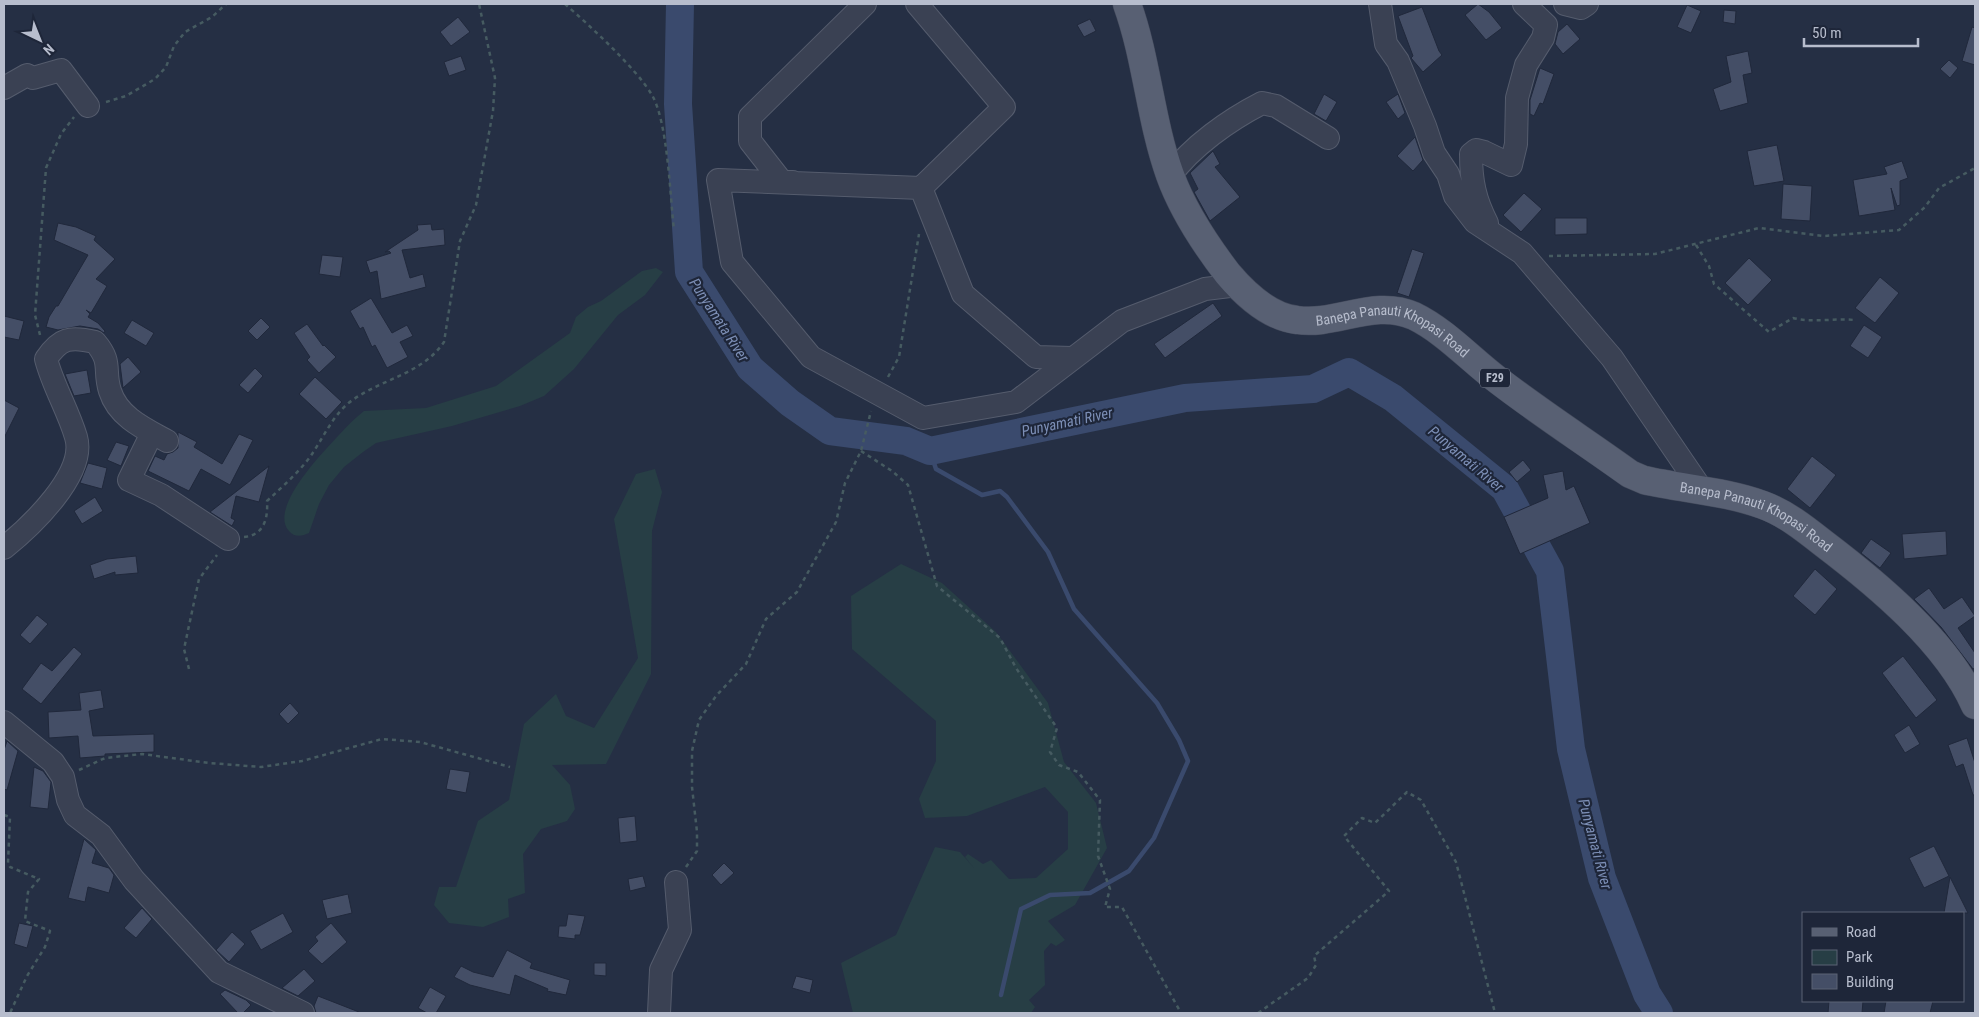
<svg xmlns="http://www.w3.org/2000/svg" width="1979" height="1017" font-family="'Roboto Condensed',sans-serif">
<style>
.green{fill:#273e45}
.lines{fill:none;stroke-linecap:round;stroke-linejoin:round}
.stream{stroke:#3a4a6d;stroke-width:4.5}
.river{stroke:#3a4a6d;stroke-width:28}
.building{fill:#444e66;stroke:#20283b}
.minor-casing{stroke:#555c6d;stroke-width:24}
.major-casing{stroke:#434a5c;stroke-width:29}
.path{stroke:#465b61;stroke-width:2.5;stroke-dasharray:4 4;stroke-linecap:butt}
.minor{stroke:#3a4153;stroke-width:22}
.major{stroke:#586073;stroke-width:28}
.labels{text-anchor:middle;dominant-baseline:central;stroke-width:4.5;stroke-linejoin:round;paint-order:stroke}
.shield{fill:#1e2639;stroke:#8990a1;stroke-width:1}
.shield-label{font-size:12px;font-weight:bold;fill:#b7bdcd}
.street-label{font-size:14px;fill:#b7bdcd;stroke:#1e2639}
.water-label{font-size:15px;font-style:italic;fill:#7c8eb5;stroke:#1e2639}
</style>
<rect width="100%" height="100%" fill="#252f44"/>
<path class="green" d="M656 268 663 272 645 295 618 315 574 369 544 396 520 406 452 426 376 443 363 452 344 467 329 485 319 504 309 533C302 536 295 538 289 531 268 508 324 451 339 435 347 426 355 418 364 411L426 408 496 386 570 333 576 317 588 307 601 301 642 271Z
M655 469 662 492 652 531 651 674 606 764 552 765 570 785 575 809 567 821 541 829 523 854 525 893 508 899 509 917 483 927 449 923 434 905 439 887H456L478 821 509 800 524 724 556 694 566 716 594 728 638 658 614 519 636 474Z
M901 564 942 583 996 632 1048 703 1064 762 1096 803 1107 848 1075 905 1048 921 1065 940 1056 946 1051 943 1044 951 1045 985 1029 1000 1035 1007 1031 1013H853L841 963 896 935 935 847 960 852 974 868 965 857 968 854 983 864 991 860 1009 879 1036 878 1068 849V812L1045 787 967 816 925 818 919 799 936 761V721L852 649 851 596Z"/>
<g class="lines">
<path class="stream" d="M930 451 936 469 982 495 1000 491 1007 497 1048 552 1074 609 1157 703 1179 740 1188 761 1154 838 1129 871 1090 893 1050 895 1021 909 1001 995"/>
<path class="river" d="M680 4 678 104 689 272 750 368 790 403 830 431 906 441 930 451 1185 398 1313 389 1349 372 1393 398 1505 489 1550 571 1571 749 1602 878 1647 994 1659 1013"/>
</g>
<path class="building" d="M1478 4 1489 12 1502 28 1486 40 1465 15Z
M1687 5 1701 11 1691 33 1677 27Z
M1422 7 1439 51 1442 55 1423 72 1411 58 1413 56 1398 16Z
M1724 10 1736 11 1735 24 1723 22Z
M458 17 470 32 451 46 440 32Z
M1090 19 1096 31 1084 37 1077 25Z
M1567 24 1580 39 1563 54 1555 44 1558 32Z
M1972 27 1975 28V65L1962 61Z
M1748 51 1752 73 1743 75 1748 103 1720 111 1713 89 1731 82 1726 56Z
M461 56 466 70 449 76 444 62Z
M1949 60 1958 68 1950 78 1940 69Z
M1540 68 1554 74 1543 104 1540 103 1534 116 1530 114V100Z
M1324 94 1337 102 1326 121 1314 114Z
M1398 94 1405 113 1398 119 1386 102Z
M1415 137 1423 160 1413 171 1397 156Z
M1777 145 1784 181 1754 186 1747 151Z
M1213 151 1220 164 1215 167 1240 197 1210 221 1194 192 1198 189 1190 173Z
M1902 161 1908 178 1900 181V205L1897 206 1891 188 1895 210 1859 216 1853 180 1887 174 1884 167Z
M1783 184 1812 186 1810 221 1781 219Z
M1524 193 1542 209 1521 232 1503 215Z
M1555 218H1587V234L1555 235Z
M58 223 76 227 96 236 94 240 115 259 96 279 107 286 91 313 86 310 90 314 88 317 98 323 105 331 104 333 98 329 80 326 58 330 46 327 49 317 56 306H58L88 255 54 240Z
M431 224 432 230 444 229 445 245 402 250 410 278 423 274 426 287 381 299 377 271 370 273 366 261 391 253 389 251 385 252 418 230 417 225Z
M1412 249 1424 253 1409 297 1397 293Z
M322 255 343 257 340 277 319 274Z
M1749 258 1772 280 1748 305 1725 283Z
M1880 277 1899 293 1875 323 1855 308Z
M371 298 392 333 407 325 413 336 400 342 408 357 387 368 375 345 372 347 363 327 360 329 350 311Z
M1213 303 1222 316 1165 358 1154 344Z
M4 316 24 321 19 340 4 337Z
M261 318 270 327 257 340 248 331Z
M132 320 154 333 146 346 124 333Z
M307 324 323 346 324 345 336 357 319 373 307 360 310 357 294 333Z
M1864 325 1882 337 1868 358 1850 346Z
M128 357 141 372 123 388 120 364Z
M255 368 263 376 248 393 239 385Z
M87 370 91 393 74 396 65 374Z
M315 377 342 402 326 419 299 394Z
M4 400 19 408 4 438Z
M178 432 197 442 194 447 222 464 239 434 253 440 230 485 201 469 189 491 148 471 155 456 164 460 167 454 173 452 178 448Z
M116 442 129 446 121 466 107 460Z
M1812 456 1836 475 1810 508 1787 489Z
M1523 460 1531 470 1517 482 1509 472Z
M88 463 107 468 102 489 80 483Z
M269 466 259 502 236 496 231 518 235 520 232 526 210 512Z
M1563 471 1566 490 1574 486 1590 523 1520 554 1504 517 1548 498 1543 475Z
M95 497 103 511 82 524 74 511Z
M1946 531 1947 555 1904 559 1902 534Z
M1871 539 1891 553 1880 568 1861 553Z
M136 556 138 573 115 575V572L94 579 90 565 107 559Z
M1815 569 1837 589 1815 615 1793 596Z
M1929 588 1944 609 1962 597 1975 616 1958 628 1975 653V668L1973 669 1941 627 1914 599Z
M37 615 48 624 30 644 20 635Z
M74 647 82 654 41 704 22 689 41 663 52 671Z
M1903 656 1937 700 1916 718 1882 673Z
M101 690 104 708 89 711 93 736 154 734V752L105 754V756L80 758 78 736 49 738 48 712 81 710 79 693Z
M290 703 299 713 288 724 279 714Z
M1909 725 1920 744 1905 753 1894 735Z
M1967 738 1975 763V795H1973L1963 764 1956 767 1948 745Z
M7 741 18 751 7 790 4 789V750Z
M34 767 43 771 51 782 48 809 30 807Z
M450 769 470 772 466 793 446 789Z
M635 816 637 841 620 843 618 818Z
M84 839 96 850 92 863 109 868 114 875 109 893 88 887 85 902 68 898Z
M1934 846 1949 876 1924 888 1909 858Z
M724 863 734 873 721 885 712 875Z
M643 876 646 887 630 891 628 879Z
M1950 877 1968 913H1944Z
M348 894 352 913 327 919 322 900Z
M142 908 152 919 136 938 124 928Z
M283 913 293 932 261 950 250 931Z
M568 914 585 916 580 935H575V939L558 937 559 926H566Z
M19 923 33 926 27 948 14 944Z
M331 923 347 942 322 964 308 951 318 941 315 937Z
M232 932 245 944 229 962 216 950Z
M507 950 532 963 530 968 570 980 566 995 547 991 548 989 515 975 510 995 470 985 454 977 461 966 473 972 493 977Z
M594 963H606V976L594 975Z
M304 969 315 981 298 996 282 988Z
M796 976 813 980 810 993 792 988Z
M430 987 446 996 436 1013H427L418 1008Z
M225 990 246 1000 251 1005 243 1013H238L220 994Z
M318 996 359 1012V1013H316L314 1006Z
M1829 1001H1863L1862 1013H1828Z
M1886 1001H1933L1930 1013H1884Z"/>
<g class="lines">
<g class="minor-casing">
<path id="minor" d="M917 4 1004 107 921 188 718 180 732 262 811 357 923 418 1016 402 1122 321 1205 289 1238 285
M1380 4 1386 44 1398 61 1425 126 1434 153 1448 174 1455 196 1475 222 1522 253 1612 358 1702 490
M1565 4 1581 8 1587 4
M4 88 27 75 33 78 61 70 88 106
M1170 176C1192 146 1229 120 1262 103L1276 106 1328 138
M793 182H782L750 141V117L865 4
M921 188 963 294 1036 357 1072 358
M1487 223C1475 200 1471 181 1471 154L1476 150 1484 152 1511 165 1516 144 1517 98 1526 65 1543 38 1546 25 1524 4
M152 433 129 480 161 495 228 539
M4 548C30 527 87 474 76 437 68 410 53 386 46 359 60 338 70 336 95 342 113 363 103 369 110 391 118 417 145 429 167 441
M4 722 53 762 63 777 68 800 75 815 101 835 134 880 219 972 303 1013
M659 1013 661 970 680 930 676 882"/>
</g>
<g class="major-casing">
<g id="major">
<path id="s1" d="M1127 4C1147 59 1150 119 1170 175 1183 211 1205 244 1228 274 1245 294 1270 317 1297 320 1336 326 1374 298 1414 316 1445 331 1471 360 1499 381 1542 414 1587 443 1630 474L1644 480C1683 489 1725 491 1763 505 1785 513 1804 528 1823 543 1877 584 1947 642 1975 705"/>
</g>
</g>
<path class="path" d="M565 4C589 25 636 68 652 95 668 123 670 196 674 230
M106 102 126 96 155 79 166 67 174 46 185 32 212 17 226 4
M1696 245 1709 266 1714 284 1769 332 1793 318C1813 323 1834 318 1854 320
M1549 256 1655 254 1759 228 1824 236 1899 230 1925 207 1939 188 1975 168
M40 335 35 315 46 168 61 134 74 117
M888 377 899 357 919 234
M861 451 892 471 908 485 937 586 1000 638 1016 668 1057 728 1050 752 1059 765 1078 772 1100 800 1098 856 1110 889 1105 907H1122L1181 1013
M244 537C265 535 268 517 267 501 282 487 298 473 310 457 324 437 334 412 354 399 385 378 423 373 444 342L460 241 476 205 493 111 495 78 479 4
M189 669 184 649 199 579 217 555
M79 770 105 758 142 754 209 763 261 767 302 761 382 739 420 742 510 767
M4 815 10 817 8 863 10 867 39 879 28 892 25 921 50 931 45 947 27 976 10 1013
M686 867 697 851V832L692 787V751L699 720 716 696 746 664 766 619 797 592 836 522 845 483 861 451 871 411
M1258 1013 1308 978 1316 965 1314 956 1389 891 1344 836 1362 818 1375 823 1407 792 1421 800 1456 862 1495 1013"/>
<use href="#minor" class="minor"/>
<use href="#major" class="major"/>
</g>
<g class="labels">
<rect class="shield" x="1480" y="368.5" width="30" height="19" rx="4"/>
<g class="shield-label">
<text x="1495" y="378">F29</text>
</g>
<g class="street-label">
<text stroke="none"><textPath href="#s1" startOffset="478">Banepa Panauti Khopasi Road</textPath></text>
<text stroke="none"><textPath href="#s1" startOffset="898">Banepa Panauti Khopasi Road</textPath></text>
</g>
<g class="water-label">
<text transform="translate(719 320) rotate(57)">Punyamata River</text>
<text transform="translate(1067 422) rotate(-12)">Punyamati River</text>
<text transform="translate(1466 459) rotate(40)">Punyamati River</text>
<text transform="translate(1595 844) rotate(75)">Punyamati River</text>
</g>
</g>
<rect width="1979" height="1017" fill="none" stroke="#b7bdcd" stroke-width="10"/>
<rect x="1802" y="912" width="162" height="90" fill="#1e2639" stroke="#5b6274"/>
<rect x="1812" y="928" width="25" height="8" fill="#586073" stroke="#5b6274"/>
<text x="1846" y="937" font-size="15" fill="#b7bdcd">Road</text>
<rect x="1812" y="950" width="25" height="15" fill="#273e45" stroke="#5b6274"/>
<text x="1846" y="962" font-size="15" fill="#b7bdcd">Park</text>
<rect x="1812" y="974" width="25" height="15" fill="#444e66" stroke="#5b6274"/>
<text x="1846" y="987" font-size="15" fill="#b7bdcd">Building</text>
<g transform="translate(40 40) rotate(137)" stroke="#1e2639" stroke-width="4" paint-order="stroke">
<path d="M0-4L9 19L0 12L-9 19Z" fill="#b7bdcd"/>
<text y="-8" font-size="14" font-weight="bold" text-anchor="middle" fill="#b7bdcd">N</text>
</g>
<path d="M1804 38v8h114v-8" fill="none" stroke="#b7bdcd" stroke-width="2.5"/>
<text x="1812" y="38" font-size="15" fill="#b7bdcd" stroke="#1e2639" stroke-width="4" paint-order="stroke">50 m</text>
</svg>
